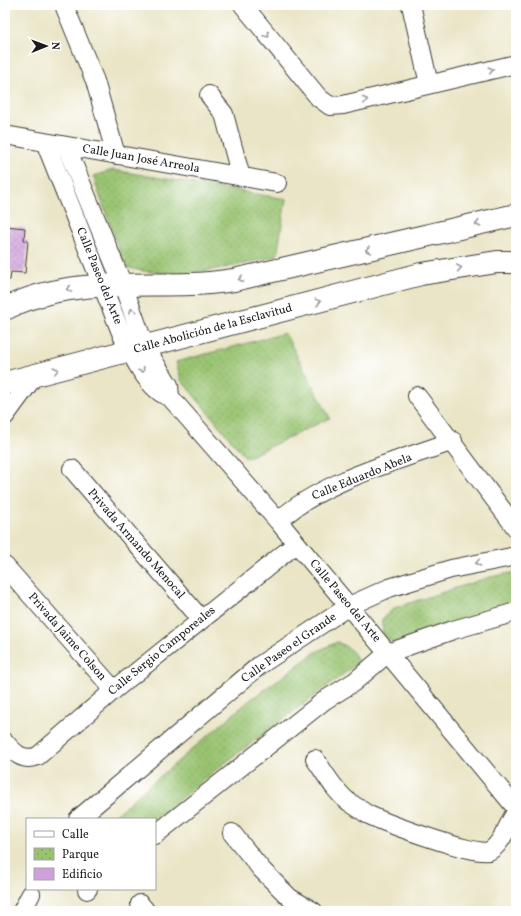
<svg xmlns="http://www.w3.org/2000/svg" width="521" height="916" font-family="Vollkorn,serif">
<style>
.park{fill:url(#park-dots);stroke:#5a7046}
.building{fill:url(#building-cross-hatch)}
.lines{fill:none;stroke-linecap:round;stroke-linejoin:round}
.minor-casing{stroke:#3b3a36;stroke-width:20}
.major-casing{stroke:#3b3a36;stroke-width:24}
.minor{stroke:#fff;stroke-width:18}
.major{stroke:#fff;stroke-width:22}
.oneway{stroke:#999}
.labels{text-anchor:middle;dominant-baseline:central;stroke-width:3.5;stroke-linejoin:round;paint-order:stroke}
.street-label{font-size:12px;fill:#1c1c1c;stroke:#fff}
</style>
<defs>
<pattern id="park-dots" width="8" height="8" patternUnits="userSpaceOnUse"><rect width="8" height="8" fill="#98c370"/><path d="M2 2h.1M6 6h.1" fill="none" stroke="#82a760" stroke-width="1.8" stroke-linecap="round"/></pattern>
<pattern id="building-cross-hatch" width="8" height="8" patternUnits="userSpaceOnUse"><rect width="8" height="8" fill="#cfa0dc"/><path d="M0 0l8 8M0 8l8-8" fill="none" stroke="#b189bc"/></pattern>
</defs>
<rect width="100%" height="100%" fill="#fff"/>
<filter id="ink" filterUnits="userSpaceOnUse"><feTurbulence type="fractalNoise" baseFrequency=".025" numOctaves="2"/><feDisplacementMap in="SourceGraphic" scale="8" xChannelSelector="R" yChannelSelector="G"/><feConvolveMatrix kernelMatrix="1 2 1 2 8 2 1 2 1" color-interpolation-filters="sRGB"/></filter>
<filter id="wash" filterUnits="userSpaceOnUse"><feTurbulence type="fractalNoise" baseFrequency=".012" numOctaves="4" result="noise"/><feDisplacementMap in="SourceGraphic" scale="16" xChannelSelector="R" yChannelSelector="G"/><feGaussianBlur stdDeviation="0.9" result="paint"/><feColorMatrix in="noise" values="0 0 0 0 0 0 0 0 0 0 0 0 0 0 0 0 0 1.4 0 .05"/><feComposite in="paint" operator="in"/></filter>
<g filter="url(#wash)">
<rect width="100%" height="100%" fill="#eae5c6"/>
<path class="park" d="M113 170 286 199 277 256C228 268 175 281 125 267L93 176Z
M285 333 330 418 246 458 181 380 176 362Z
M516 572V610L397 645 383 636 382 619 394 608 490 577Z
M337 642C348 647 355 651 358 663L217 769 155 819H110L250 700 316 652Z"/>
<g id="blocks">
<path class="building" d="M5 226 25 228 24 240 28 241 25 273 11 272 10 280H5Z"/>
</g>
</g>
<g filter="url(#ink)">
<use href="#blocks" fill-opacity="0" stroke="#3b3a36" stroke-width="1"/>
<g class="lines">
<g class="minor-casing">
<path id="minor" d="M64 5 95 81 116 155
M243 5 319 98 330 106 343 105 516 64
M411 5 429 84
M209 95 224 114 241 177
M5 135 277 183
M45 142 122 335C131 354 149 392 170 397L278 521 516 808
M66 146 123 285 145 347 169 385 170 397
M417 396 516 528
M5 416 35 375
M72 469 201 619
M278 521C324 480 395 462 453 441
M5 566 114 690
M5 742C14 753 23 762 38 756L114 690 296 544
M315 759C325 773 335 792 349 802 355 806 361 810 367 814 383 822 477 857 489 851 502 845 508 823 516 812
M78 819 260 665 349 606 389 588 451 569 516 556
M232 833 262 870 290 898 313 911
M155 835 325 700 354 682 388 653 453 630 516 612
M87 890 88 889
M140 904 146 911
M22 911 31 894"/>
</g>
<g class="major-casing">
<path id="major" d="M5 309C62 279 129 286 191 284 206 284 220 282 234 280L516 215
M5 383 421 274 497 262H516"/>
</g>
<use href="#minor" class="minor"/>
<use href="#major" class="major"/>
</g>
<defs><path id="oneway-chevron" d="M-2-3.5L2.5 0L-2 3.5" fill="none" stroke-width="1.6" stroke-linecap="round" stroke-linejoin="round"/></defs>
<g class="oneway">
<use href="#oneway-chevron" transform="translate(267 35) rotate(50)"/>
<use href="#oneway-chevron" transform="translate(491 70) rotate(-13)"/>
<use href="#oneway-chevron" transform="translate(365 100) rotate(-13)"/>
<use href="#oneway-chevron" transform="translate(478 224) rotate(167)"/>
<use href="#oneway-chevron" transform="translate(368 250) rotate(167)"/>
<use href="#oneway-chevron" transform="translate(459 268) rotate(-10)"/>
<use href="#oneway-chevron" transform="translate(241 279) rotate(167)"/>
<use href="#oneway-chevron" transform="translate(69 289) rotate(171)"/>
<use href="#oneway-chevron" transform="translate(318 302) rotate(-15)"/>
<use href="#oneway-chevron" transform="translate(132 311) rotate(-108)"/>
<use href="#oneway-chevron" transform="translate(56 370) rotate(-14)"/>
<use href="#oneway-chevron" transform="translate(142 370) rotate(56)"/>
<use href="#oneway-chevron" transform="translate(478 563) rotate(168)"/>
</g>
</g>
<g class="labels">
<g class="street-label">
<text transform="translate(141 159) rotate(10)">Calle Juan José Arreola</text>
<text transform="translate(99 276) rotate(68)">Calle Paseo del Arte</text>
<text transform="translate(213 329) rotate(-15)">Calle Abolición de la Esclavitud</text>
<text transform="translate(362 477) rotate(-22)">Calle Eduardo Abela</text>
<text transform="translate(136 544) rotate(49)">Privada Armando Menocal</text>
<text transform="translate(345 601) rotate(50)">Calle Paseo del Arte</text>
<text transform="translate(67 637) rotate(49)">Privada Jaime Colson</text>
<text transform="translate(289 648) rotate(-35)">Calle Paseo el Grande</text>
<text transform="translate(162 651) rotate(-39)">Calle Sergio Camporeales</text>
</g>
</g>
<rect width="521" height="916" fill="none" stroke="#fff" stroke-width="20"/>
<rect x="26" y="818" width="130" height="72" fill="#ffffff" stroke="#a4a4a4"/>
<rect x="34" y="831" width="20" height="6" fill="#ffffff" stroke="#a4a4a4"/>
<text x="62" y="838" font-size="12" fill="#1c1c1c">Calle</text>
<rect x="34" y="848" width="20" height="12" fill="url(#park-dots)" stroke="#a4a4a4"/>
<text x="62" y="858" font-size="12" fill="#1c1c1c">Parque</text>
<rect x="34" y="868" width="20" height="12" fill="#cfa0dc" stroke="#a4a4a4"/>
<text x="62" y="878" font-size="12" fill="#1c1c1c">Edificio</text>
<g transform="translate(46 46) rotate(89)" stroke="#ffffff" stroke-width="3" paint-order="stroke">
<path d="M0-3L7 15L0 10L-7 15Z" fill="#1c1c1c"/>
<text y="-6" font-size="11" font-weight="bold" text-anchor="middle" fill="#1c1c1c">N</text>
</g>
</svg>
